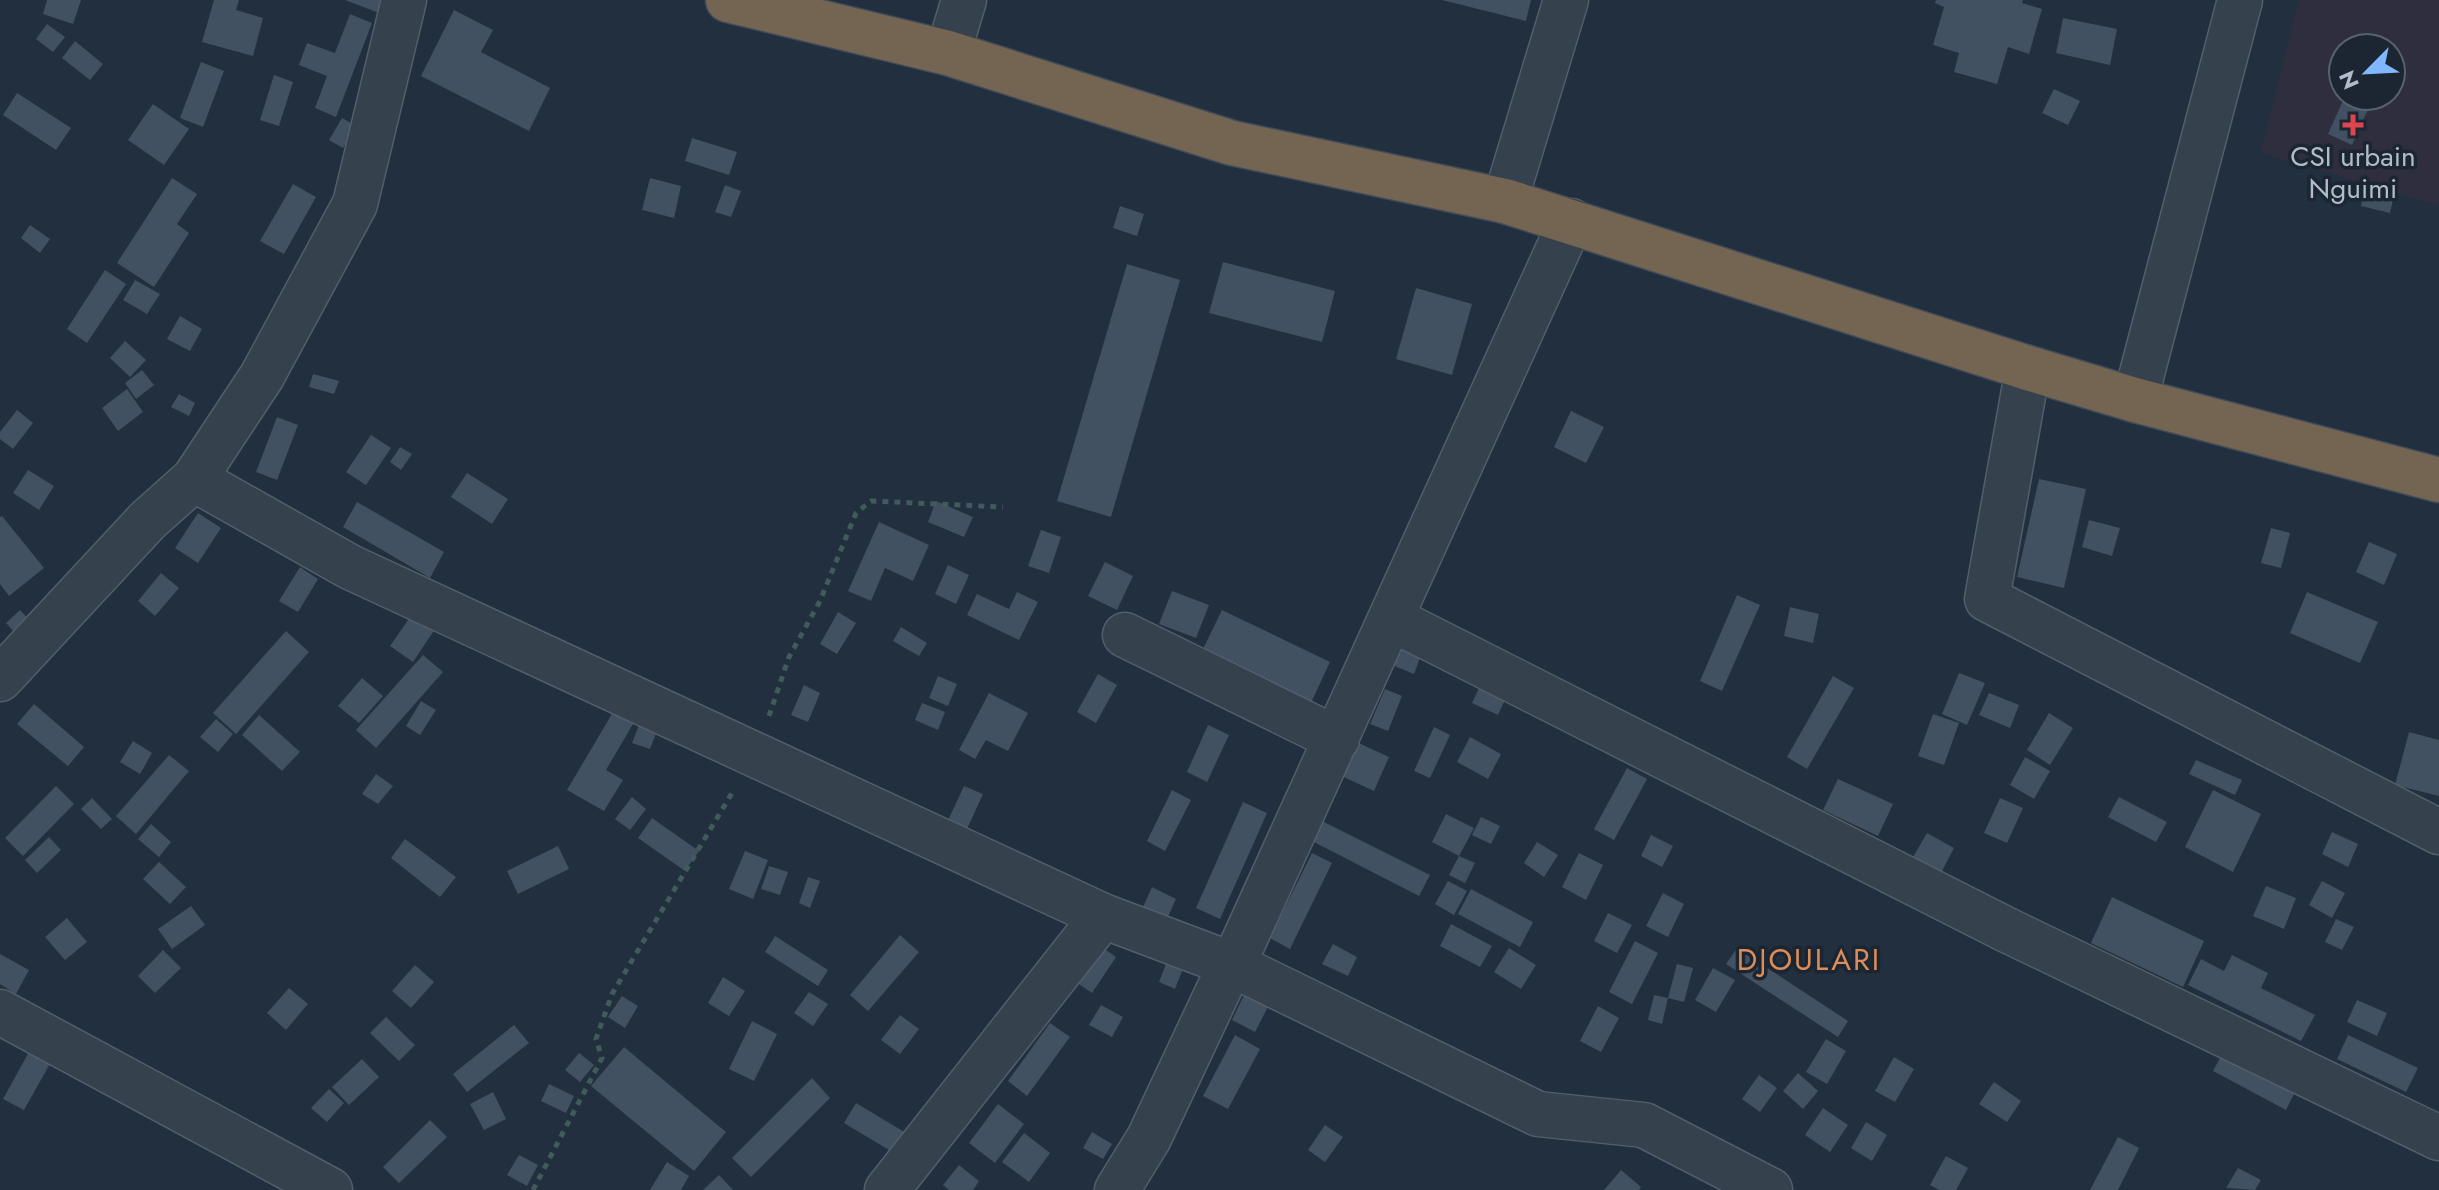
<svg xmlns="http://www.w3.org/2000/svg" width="2439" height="1190" font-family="Jost,sans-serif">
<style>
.medical{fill:#2f2e3e;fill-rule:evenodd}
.building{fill:#425162}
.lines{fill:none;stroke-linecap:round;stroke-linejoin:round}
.minor-casing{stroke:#545e6b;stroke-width:47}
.highway-casing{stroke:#414b58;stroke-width:47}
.path{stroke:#415a5c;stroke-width:5;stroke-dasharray:6 6;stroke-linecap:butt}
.minor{stroke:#36414e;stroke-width:44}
.highway{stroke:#746552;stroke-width:44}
.health-dot{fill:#e0444e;stroke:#1b2632;stroke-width:3}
.labels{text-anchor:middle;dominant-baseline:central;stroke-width:7;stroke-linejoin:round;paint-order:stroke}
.poi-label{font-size:28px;fill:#b1bbc9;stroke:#1b2632}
.neighbourhood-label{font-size:30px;letter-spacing:2px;fill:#db8d5a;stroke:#1b2632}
</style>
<rect width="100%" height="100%" fill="#212f3e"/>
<path class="medical" d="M2298 0H2439V206L2261 153ZM2343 48H2391V96H2343Z"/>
<path class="building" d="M47 0H81L73 24 43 14Z
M214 0H239L236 10 263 18 253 56 202 42Z
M345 0H384L379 13Z
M1442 0H1531L1526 21Z
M1936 0H2023L2022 3 2042 9 2029 54 2008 47 1997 84 1954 72 1959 53 1933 45 1944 7 1935 3Z
M454 10 493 30 481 52 550 88 529 131 421 76Z
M350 14 372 23 336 117 315 108 327 76 299 65 307 43 335 53Z
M2063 18 2117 29 2110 65 2056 53Z
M47 24 65 37 53 52 36 39Z
M75 41 103 64 90 80 62 58Z
M201 62 224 71 203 127 180 118Z
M274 75 293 82 279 126 260 120Z
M2054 89 2080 101 2068 125 2042 113Z
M17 93 71 128 56 150 3 115Z
M2345 96H2374L2352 145 2328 134Z
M153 104 189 129 164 165 128 140Z
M342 118 356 126 343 148 329 140Z
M692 138 737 152 729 175 685 161Z
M172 178 197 194 177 224 189 233 154 287 117 263Z
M650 178 681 186 674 218 642 210Z
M293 184 316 197 284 254 260 241Z
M725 185 741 191 731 217 715 212Z
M2365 185 2395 191 2390 213 2361 206Z
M1120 206 1144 214 1137 236 1113 228Z
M30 225 50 239 40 253 21 238Z
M1223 262 1335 291 1322 342 1209 313Z
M1127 264 1180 280 1111 517 1057 501Z
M105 270 126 284 87 343 67 329Z
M135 280 160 294 147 314 123 300Z
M1416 288 1472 304 1452 375 1396 359Z
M180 316 202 329 190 351 167 339Z
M125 341 146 360 130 377 110 358Z
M142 370 154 385 136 399 125 383Z
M313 374 339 381 334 394 309 387Z
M127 389 143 412 118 431 102 408Z
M179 394 195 403 189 416 171 407Z
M17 410 33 423 13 449 0 439V432Z
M1571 411 1604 427 1586 463 1554 447Z
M277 417 298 425 277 480 256 472Z
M371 435 391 448 366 485 346 472Z
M400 447 412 454 401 470 390 462Z
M28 470 54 486 39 510 13 493Z
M467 473 508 499 492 524 451 497Z
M2039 479 2086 489 2064 588 2017 577Z
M936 501 973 517 964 537 928 522Z
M357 502 444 552 430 578 343 527Z
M198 513 221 528 198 563 175 548Z
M2 516 44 568 9 596 0 584V517Z
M2089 520 2120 528 2112 556 2082 547Z
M879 522 929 545 913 581 885 568 871 601 848 591Z
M2271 528 2290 533 2281 568 2261 563Z
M1041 530 1061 537 1049 573 1028 566Z
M2369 542 2397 554 2384 585 2356 572Z
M1105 562 1133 576 1117 610 1088 596Z
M948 565 969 575 956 604 935 594Z
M300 567 318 579 298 612 279 601Z
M161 573 179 588 155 616 138 601Z
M1172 591 1209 605 1196 638 1159 624Z
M1017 592 1038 602 1019 640 967 615 977 594 1009 609Z
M2307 592 2378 622 2360 663 2290 633Z
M1737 595 1760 605 1722 691 1700 681Z
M1790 607 1819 614 1813 643 1784 636Z
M20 610 37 628 23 642 6 623Z
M415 610 437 626 413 662 390 646Z
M1222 610 1330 662 1310 705 1201 653Z
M838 612 856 623 837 654 820 644Z
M901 627 927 643 919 656 893 641Z
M286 631 309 652 236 734 213 713Z
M1400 643 1422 652 1414 674 1392 665Z
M423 655 443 672 376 748 356 730Z
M1959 673 1985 683 1967 725 1942 714Z
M1098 674 1117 685 1096 723 1077 712Z
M938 676 957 684 948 706 929 698Z
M1833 676 1854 688 1807 769 1787 757Z
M362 678 383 696 359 723 338 706Z
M1483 680 1509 691 1498 715 1472 703Z
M804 685 820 693 808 722 791 715Z
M1385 689 1402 696 1388 731 1370 724Z
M989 693 1028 713 1008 751 986 740 975 759 959 750Z
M1989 693 2019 705 2010 728 1979 715Z
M421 701 436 710 420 735 406 726Z
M922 703 945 712 938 730 915 720Z
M34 704 84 747 68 766 17 724Z
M616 707 636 719 606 770 623 780 604 811 567 790Z
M2049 713 2073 728 2050 765 2027 750Z
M1933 714 1959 723 1944 765 1918 756Z
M259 715 300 752 282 771 242 735Z
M216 719 233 734 218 752 200 737Z
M639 725 657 731 650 749 632 743Z
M1208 725 1229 735 1207 782 1187 772Z
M1434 727 1450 735 1430 778 1414 771Z
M2409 732 2439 740V796L2395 785Z
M1470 737 1501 754 1488 779 1457 762Z
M1350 739 1389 757 1374 791 1335 773Z
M133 741 152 753 140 774 120 762Z
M169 755 189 771 136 834 116 816Z
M2025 757 2050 771 2034 799 2010 785Z
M2196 760 2242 780 2235 795 2189 774Z
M1627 768 1647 779 1614 840 1594 829Z
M376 774 393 786 378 804 362 794Z
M1838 779 1893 804 1878 836 1823 810Z
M56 786 74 804 23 856 5 838Z
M964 786 983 794 961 842 942 833Z
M1172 790 1191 800 1165 851 1147 841Z
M2213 790 2261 814 2233 872 2185 847Z
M632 797 646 809 630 830 615 819Z
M2119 797 2167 822 2156 842 2108 817Z
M92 798 112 819 101 829 81 809Z
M2000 798 2023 808 2007 843 1984 833Z
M1243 802 1267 813 1220 919 1196 908Z
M1446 814 1474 828 1459 856 1432 842Z
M1481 817 1500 826 1491 844 1472 835Z
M652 818 699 851 685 871 638 838Z
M1320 820 1430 875 1419 896 1310 840Z
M151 824 171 842 159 857 138 839Z
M2332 832 2358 844 2348 867 2322 854Z
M1927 833 1954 848 1941 873 1913 857Z
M1651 835 1673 846 1662 867 1641 856Z
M49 837 61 850 37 873 25 860Z
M405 839 456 877 440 897 391 858Z
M1537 842 1558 855 1544 877 1524 863Z
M558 846 569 869 518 894 507 871Z
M745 851 768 860 753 899 729 889Z
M1312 853 1332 863 1290 949 1270 938Z
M1579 853 1603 865 1586 900 1562 887Z
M1459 856 1475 863 1465 883 1449 875Z
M159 862 186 887 170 904 143 879Z
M769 866 788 872 780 895 761 889Z
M808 877 820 881 810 908 799 903Z
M1448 881 1467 891 1454 915 1435 904Z
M2322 881 2345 893 2332 918 2309 905Z
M2266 886 2296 898 2284 929 2253 916Z
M1152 887 1176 899 1167 919 1143 907Z
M1471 889 1533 922 1520 947 1458 914Z
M1663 893 1684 904 1668 937 1646 926Z
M2112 897 2204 941 2183 987 2091 943Z
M191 906 205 925 172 949 158 929Z
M1608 913 1632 925 1617 953 1594 941Z
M67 918 87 942 65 960 45 937Z
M2336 919 2354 927 2342 950 2325 942Z
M1451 924 1492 946 1480 967 1440 946Z
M900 935 919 952 868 1011 850 995Z
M775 936 828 970 818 986 765 952Z
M1635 941 1658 953 1632 1004 1609 992Z
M1333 944 1357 957 1348 976 1322 964Z
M1100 946 1116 957 1092 993 1076 982Z
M1509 948 1536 965 1521 989 1494 972Z
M1737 948 1848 1021 1838 1037 1726 964Z
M163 950 181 968 155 993 138 976Z
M0 954 29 970 16 994 0 984Z
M2232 955 2268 973 2261 988 2315 1015 2301 1041 2188 985 2201 959 2224 971Z
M1166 964 1182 971 1175 989 1159 982Z
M1677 964 1693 968 1684 1002 1668 998 1662 1024 1648 1020 1654 995 1668 998Z
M415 965 434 982 411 1008 392 991Z
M1713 968 1735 980 1716 1012 1695 1000Z
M723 977 745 991 729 1016 708 1003Z
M289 988 308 1004 286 1030 267 1013Z
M1247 989 1269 1005 1255 1032 1232 1020Z
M809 992 828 1004 813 1026 794 1013Z
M622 996 638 1006 625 1028 608 1017Z
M2357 1000 2387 1013 2377 1036 2347 1022Z
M1101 1005 1123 1017 1112 1037 1089 1025Z
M1598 1006 1619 1018 1601 1052 1580 1041Z
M900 1015 919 1029 900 1054 881 1040Z
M386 1017 415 1045 399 1061 370 1033Z
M752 1021 777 1034 754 1081 729 1069Z
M1050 1023 1070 1037 1027 1096 1008 1081Z
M514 1025 529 1043 467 1092 453 1074Z
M1235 1035 1260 1049 1228 1109 1203 1096Z
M2348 1035 2418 1068 2406 1092 2337 1059Z
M1826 1039 1846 1051 1827 1084 1806 1072Z
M35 1041 56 1053 24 1110 3 1099Z
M2227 1045 2299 1084 2286 1110 2213 1071Z
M624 1047 726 1132 694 1171 591 1086Z
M579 1053 594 1065 580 1082 565 1070Z
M1894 1057 1914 1069 1895 1102 1875 1091Z
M362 1059 379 1077 349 1105 332 1087Z
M1798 1073 1818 1091 1803 1109 1783 1091Z
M1759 1075 1777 1088 1760 1112 1742 1099Z
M812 1078 830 1098 751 1177 732 1158Z
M1994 1082 2021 1101 2007 1122 1979 1104Z
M549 1084 574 1096 566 1113 541 1101Z
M329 1089 344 1103 327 1122 311 1108Z
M493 1092 506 1119 484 1130 470 1104Z
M856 1103 906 1133 894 1153 844 1123Z
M998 1104 1024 1124 995 1163 969 1143Z
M1823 1108 1848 1125 1830 1152 1805 1135Z
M430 1120 447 1137 399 1183 383 1167Z
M1866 1122 1887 1135 1872 1161 1851 1148Z
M1325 1125 1343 1137 1325 1162 1308 1150Z
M1092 1132 1112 1144 1103 1159 1083 1148Z
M1024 1133 1050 1153 1029 1182 1002 1162Z
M2118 1137 2139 1148 2118 1190H2090Z
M519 1155 538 1165 527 1186 507 1175Z
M1946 1156 1968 1168 1956 1190H1939L1930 1185Z
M667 1162 689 1176 681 1190H650Z
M959 1165 979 1181 973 1190H949L943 1185Z
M2238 1168 2261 1180 2255 1190 2226 1188Z
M1621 1170 1641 1187 1639 1190H1604Z
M719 1175 733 1190H703Z"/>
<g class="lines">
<g class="minor-casing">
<path id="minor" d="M948 53 964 0
M1505 201 1566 0
M2028 368 1987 599 2439 832
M2135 400 2240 0
M194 479 350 567 1103 916 1233 965 1538 1114 1644 1125 1770 1190
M1392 619 2007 930 2439 1138
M1125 635 1337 739
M0 679 148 520 194 479 262 376 355 204 404 0
M0 1012 330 1190
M887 1190 1103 916
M1117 1190 1149 1138 1227 972 1233 965 1571 221"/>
</g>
<g class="highway-casing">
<path id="highway" d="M728 0 948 53 1232 143 1505 201 2028 368 2135 400 2439 480"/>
</g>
<path class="path" d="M769 716 789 657 820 601 856 513 871 501 1003 507
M533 1190 602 1058 596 1039 612 994 732 793"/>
<use href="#minor" class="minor"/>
<use href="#highway" class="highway"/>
</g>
<path class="health-dot" d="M2349 113h8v8h8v8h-8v8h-8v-8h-8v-8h8z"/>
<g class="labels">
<g class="poi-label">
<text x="2353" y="156">CSI urbain<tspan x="2353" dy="32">Nguimi</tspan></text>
</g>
<g class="neighbourhood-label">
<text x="1809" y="959">DJOULARI</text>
</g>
</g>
<g transform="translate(2367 72) rotate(246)"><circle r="38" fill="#1b2632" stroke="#57626e" stroke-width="2"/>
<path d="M0-6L14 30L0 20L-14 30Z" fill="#81b7fe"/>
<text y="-12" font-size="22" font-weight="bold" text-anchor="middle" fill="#b1bbc9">N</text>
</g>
</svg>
